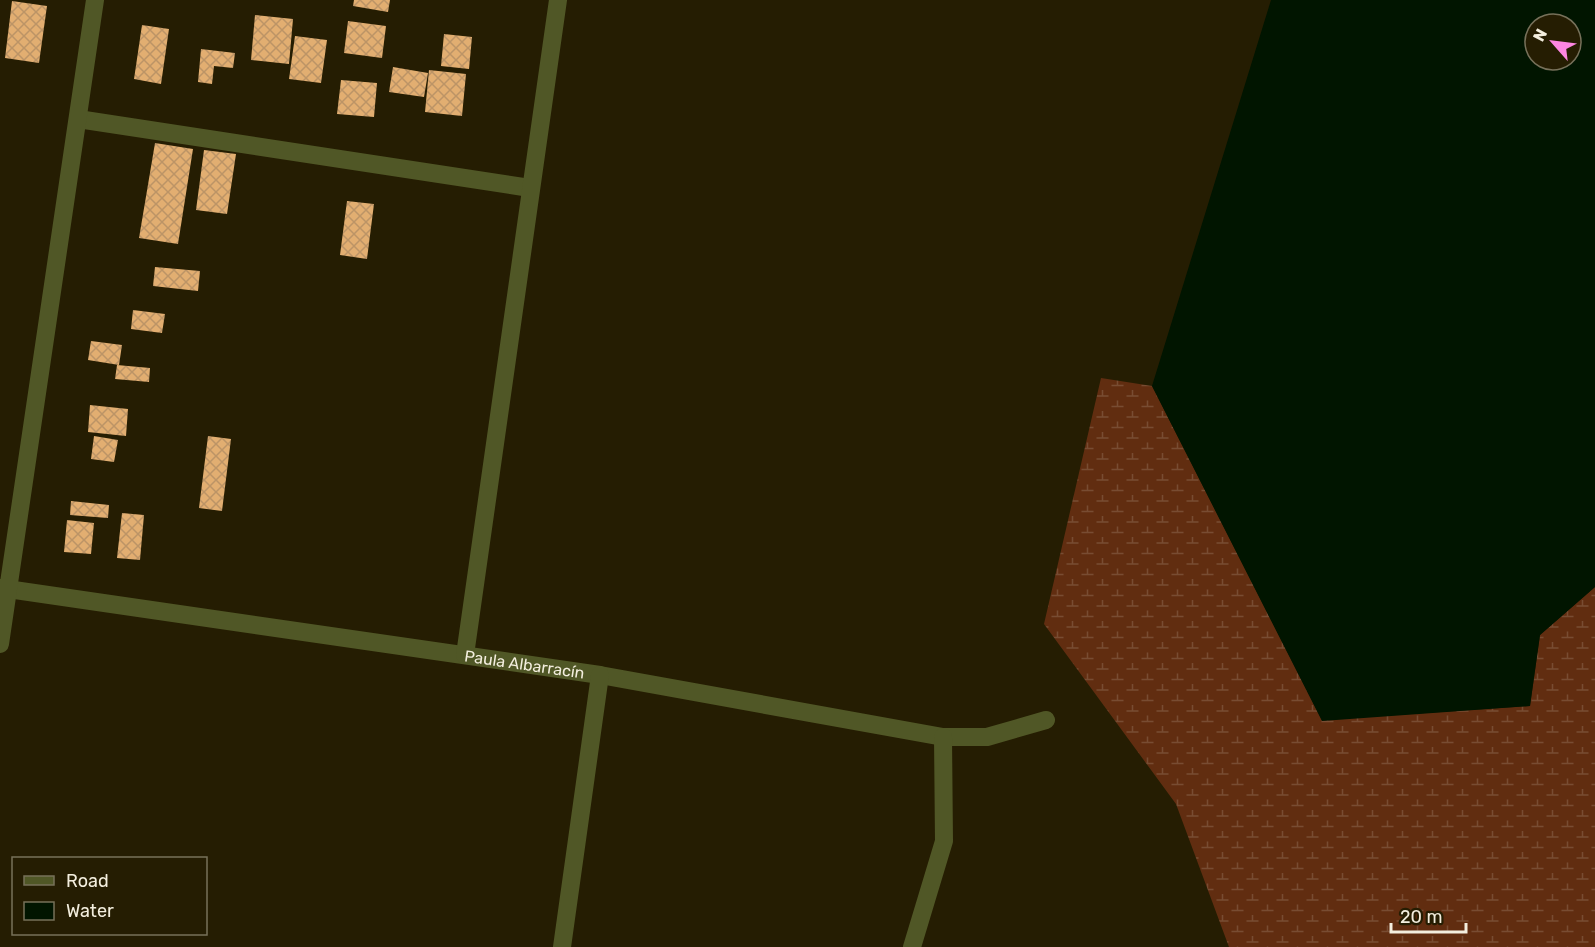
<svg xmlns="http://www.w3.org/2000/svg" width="1595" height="947" font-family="Rubik,sans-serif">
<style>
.wetland{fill:url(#wetland-marsh)}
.water{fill:#011500;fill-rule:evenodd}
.building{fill:url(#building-cross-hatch)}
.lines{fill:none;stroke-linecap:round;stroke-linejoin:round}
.street{stroke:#505726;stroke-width:18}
.labels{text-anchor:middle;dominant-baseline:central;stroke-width:6;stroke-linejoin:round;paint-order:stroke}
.street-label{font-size:16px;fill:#f3eede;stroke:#251d02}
</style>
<defs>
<pattern id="wetland-marsh" width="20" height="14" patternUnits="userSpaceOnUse" patternTransform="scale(1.5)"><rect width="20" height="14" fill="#612d10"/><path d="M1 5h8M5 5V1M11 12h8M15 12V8" fill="none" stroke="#784c32"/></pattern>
<pattern id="building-cross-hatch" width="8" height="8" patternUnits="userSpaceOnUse" patternTransform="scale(1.5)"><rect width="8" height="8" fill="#e2ae71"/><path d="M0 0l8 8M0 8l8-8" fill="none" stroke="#bc9466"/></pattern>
</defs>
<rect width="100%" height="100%" fill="#251d02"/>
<path class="wetland" d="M1101 378 1152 386 1322 720 1530 706 1540 635 1595 587V947H1229L1176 804 1044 624Z"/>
<path class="water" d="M1271 0H1595V587L1540 635 1530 706 1322 721 1152 386ZM1535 24H1571V60H1535Z"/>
<path class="building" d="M354 0H390L388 12 353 6Z
M12 1 47 6 39 63 5 58Z
M255 15 293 19 289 64 251 60Z
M348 21 386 26 382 58 344 53Z
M142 25 169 29 161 84 134 79Z
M444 34 472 37 469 69 441 66Z
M295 36 327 40 321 83 289 79Z
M201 49 235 53 233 68 214 66 212 84 198 82Z
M393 67 428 73 424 97 389 92Z
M429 70 466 74 462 116 425 112Z
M341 80 377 83 374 117 337 114Z
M155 143 193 149 178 244 139 238Z
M204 150 236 154 227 214 196 210Z
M347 201 374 204 367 259 340 255Z
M155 267 200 271 198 291 153 286Z
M133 310 165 314 162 333 131 329Z
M91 341 122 345 119 365 88 360Z
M117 365 150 368 149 382 115 379Z
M90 405 128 409 126 436 88 432Z
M94 436 118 440 114 462 91 459Z
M208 436 231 439 222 511 199 508Z
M71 501 109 505 108 518 70 515Z
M122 513 144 515 140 560 117 558Z
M67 520 94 523 91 554 64 552Z"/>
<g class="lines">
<g class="street">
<path d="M78 119 530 188"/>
<path id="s1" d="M0 588 600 675 943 737H987L1046 720"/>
<path d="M0 644 95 0"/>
<path d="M465 655 558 0"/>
<path d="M562 947 600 675"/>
<path d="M912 947 944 841 943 737"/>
</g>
</g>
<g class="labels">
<g class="street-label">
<text stroke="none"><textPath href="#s1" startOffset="530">Paula Albarracín</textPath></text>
</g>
</g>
<rect x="12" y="857" width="195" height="78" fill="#251d02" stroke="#77715a" stroke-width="1.5"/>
<rect x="24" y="876" width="30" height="9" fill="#505726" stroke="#77715a" stroke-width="1.5"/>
<text x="66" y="887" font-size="18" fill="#f3eede">Road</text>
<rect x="24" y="902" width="30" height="18" fill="#011500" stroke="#77715a" stroke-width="1.5"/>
<text x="66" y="917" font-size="18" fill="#f3eede">Water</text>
<g transform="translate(1553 42) rotate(298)"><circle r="28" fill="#251d02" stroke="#77715a" stroke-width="1.5"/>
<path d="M0-4.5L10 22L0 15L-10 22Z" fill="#fd86e2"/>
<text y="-9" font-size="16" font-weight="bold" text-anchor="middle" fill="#f3eede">N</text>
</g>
<path d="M1391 923v9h75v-9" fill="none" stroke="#f3eede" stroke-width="3"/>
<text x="1400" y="923" font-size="18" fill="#f3eede" stroke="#251d02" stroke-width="4.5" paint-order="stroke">20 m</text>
</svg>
